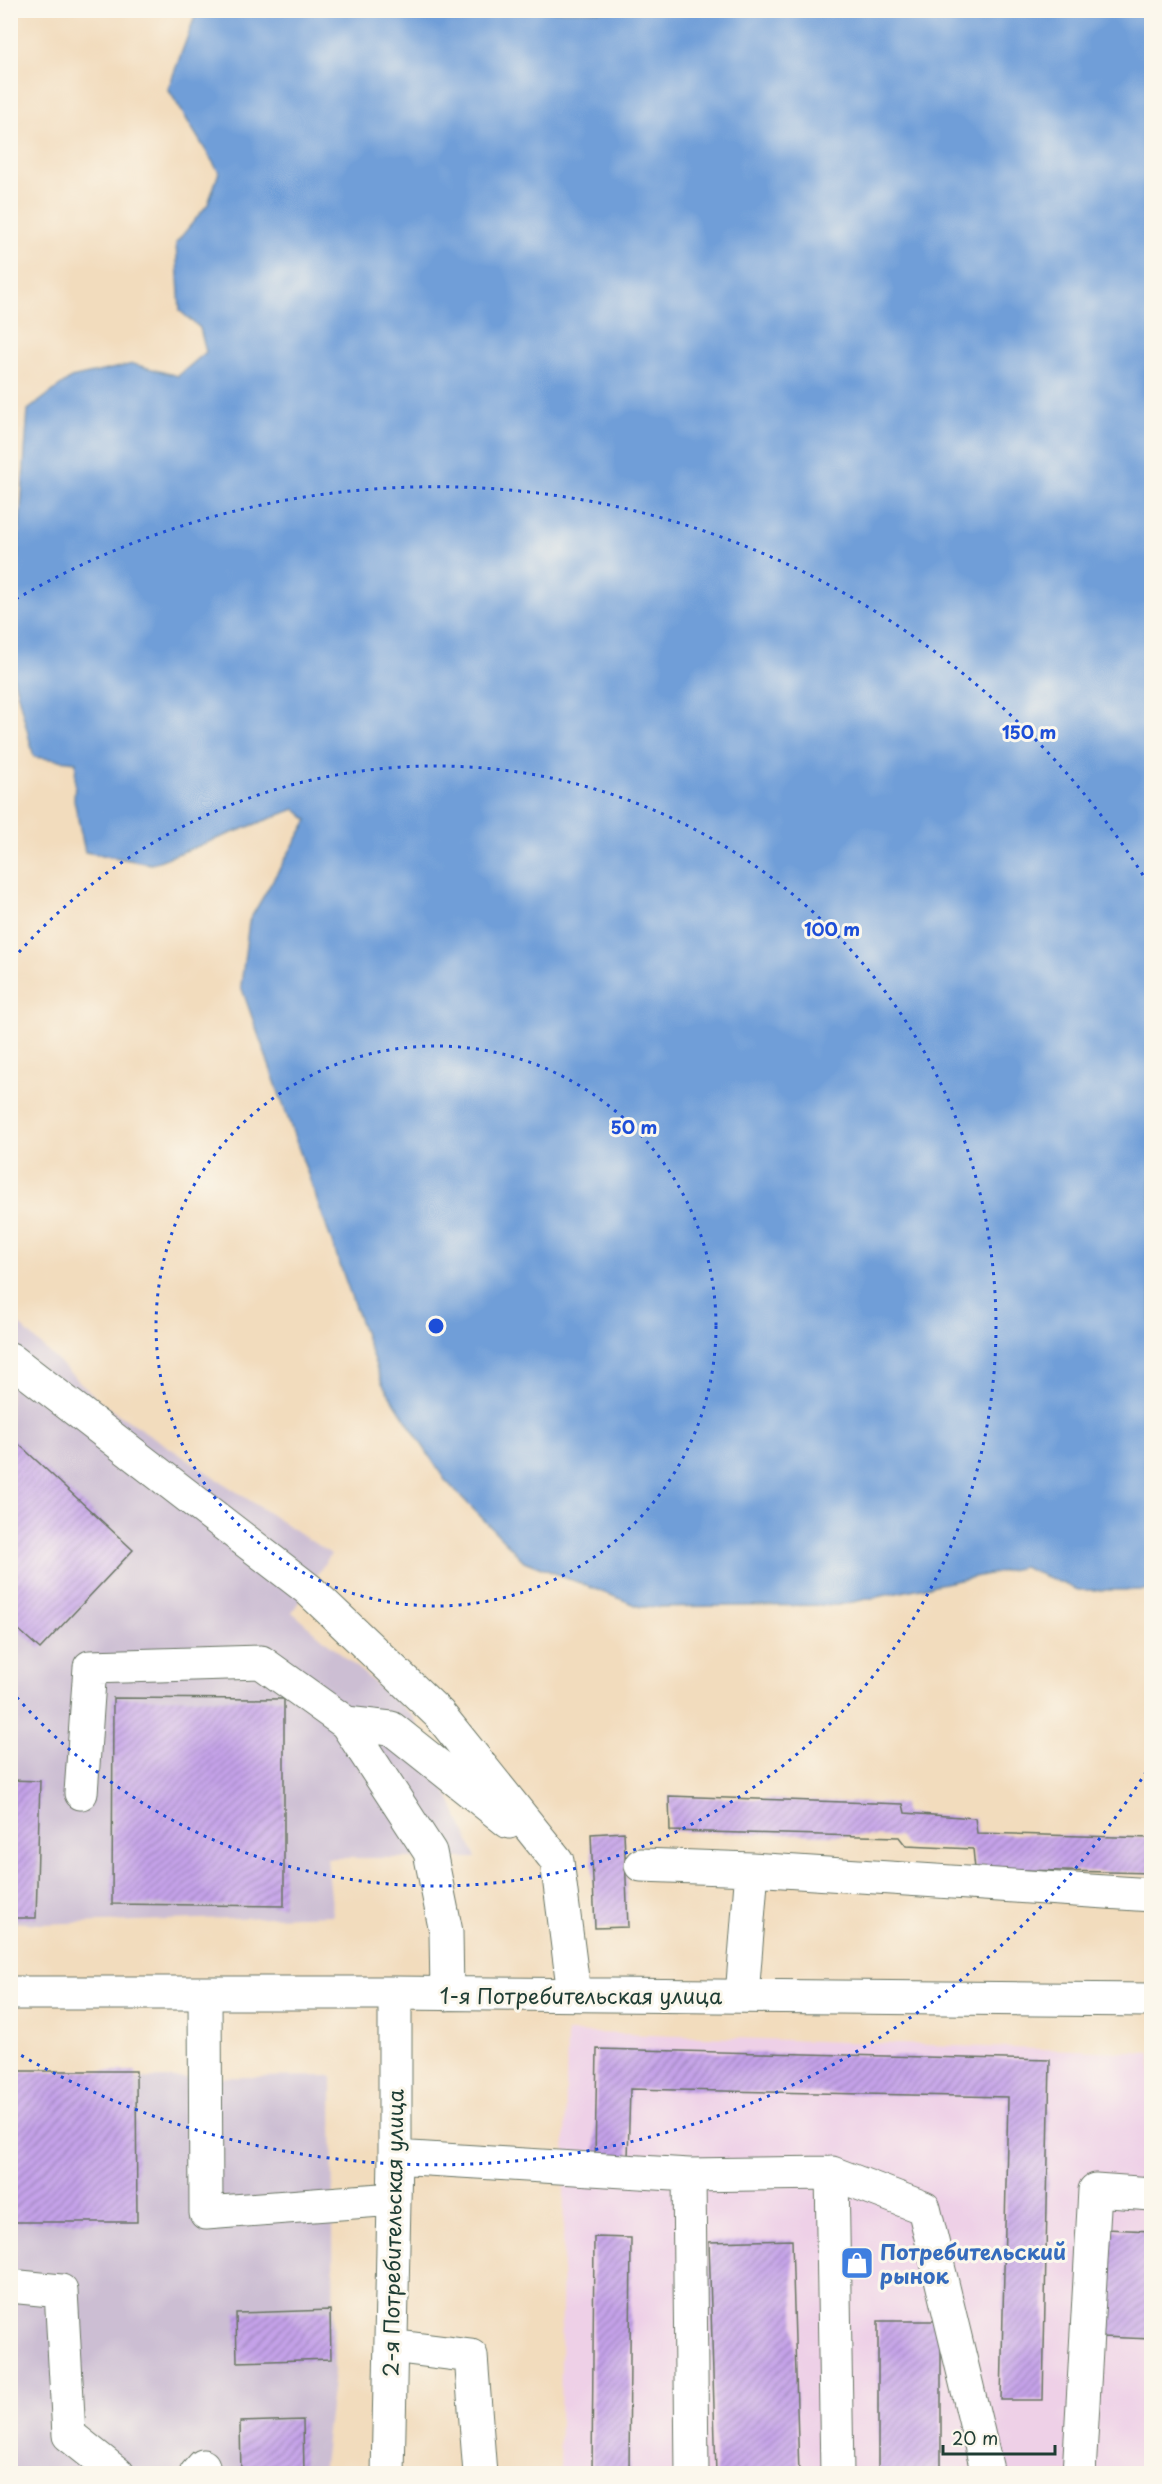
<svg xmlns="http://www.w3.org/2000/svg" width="1162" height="2484" font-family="'Playpen Sans',sans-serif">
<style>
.built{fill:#eed0e7}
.industrial{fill:#ccbed3}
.water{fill:#6f9ed8;stroke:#476e86;stroke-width:1.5}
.building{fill:url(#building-hatch)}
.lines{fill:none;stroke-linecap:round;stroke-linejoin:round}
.minor-casing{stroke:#697564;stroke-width:35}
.minor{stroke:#fff;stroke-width:33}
.ring{fill:none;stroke:#1d4ed8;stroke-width:3;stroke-dasharray:3 6}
.labels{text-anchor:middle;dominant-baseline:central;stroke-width:6;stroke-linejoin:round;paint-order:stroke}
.street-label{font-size:21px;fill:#1f3d34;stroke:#fbf7ec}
.shop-label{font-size:21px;font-weight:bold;fill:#366cbe;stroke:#fbf7ec;text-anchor:start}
.centre{fill:#1d4ed8;stroke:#fbf7ec;stroke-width:3}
.ring-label{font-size:18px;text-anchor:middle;font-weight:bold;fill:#1d4ed8;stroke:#fbf7ec;stroke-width:6;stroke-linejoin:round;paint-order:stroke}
</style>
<defs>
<pattern id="building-hatch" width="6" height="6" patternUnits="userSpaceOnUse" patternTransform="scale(1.5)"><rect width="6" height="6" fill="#c5a2e9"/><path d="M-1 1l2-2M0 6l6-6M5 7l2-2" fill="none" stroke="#9f85be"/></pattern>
</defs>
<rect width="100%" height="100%" fill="#fbf7ec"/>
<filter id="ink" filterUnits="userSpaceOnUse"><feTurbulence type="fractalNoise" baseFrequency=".0167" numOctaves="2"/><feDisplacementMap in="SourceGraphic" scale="12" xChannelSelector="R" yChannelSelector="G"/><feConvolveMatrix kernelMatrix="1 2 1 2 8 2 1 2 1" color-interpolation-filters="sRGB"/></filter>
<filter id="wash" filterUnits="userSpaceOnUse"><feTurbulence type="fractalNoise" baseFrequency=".008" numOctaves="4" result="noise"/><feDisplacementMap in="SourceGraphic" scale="24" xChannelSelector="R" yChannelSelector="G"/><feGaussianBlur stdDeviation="1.35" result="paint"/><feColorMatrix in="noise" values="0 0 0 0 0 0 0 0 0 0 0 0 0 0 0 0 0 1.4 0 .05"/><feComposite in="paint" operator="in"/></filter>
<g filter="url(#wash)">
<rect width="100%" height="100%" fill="#f2dcbd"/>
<path class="built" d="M567 2032 1151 2053V2473L559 2474Z"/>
<path class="industrial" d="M10 1316 103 1404 331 1554 292 1612 413 1716 476 1858H327L333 1915 39 1924 11 1922Z
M332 2076 334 2373 322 2473H11L10 2080Z"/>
<path class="water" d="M197 11H1151V1590H1078L1023 1567 838 1605 641 1607 524 1561 445 1480 382 1383 241 986 249 921 308 820 295 809 151 864 85 852 74 800 76 762 34 757 10 664 28 410 71 378 133 364 178 376 206 352 200 328 180 311 176 243 208 204 219 172 168 89Z"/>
<g id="blocks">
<path class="building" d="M10 1436 133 1550 40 1649 10 1622Z
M113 1698 284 1699V1906L112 1904Z
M10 1780 40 1781 36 1918H10Z
M669 1796 903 1804 905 1813 975 1818 977 1833 1152 1838V1873L975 1869 973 1849 906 1846 899 1837 670 1831Z
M624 1832 628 1927 595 1928 591 1834Z
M597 2049 1050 2060 1043 2400H1001L1008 2097 630 2089 628 2159 595 2158Z
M10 2071H136L137 2222H10Z
M1105 2229 1152 2231V2339L1101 2337Z
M594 2237 631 2238 629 2474H592Z
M792 2240 799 2474H716L709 2242Z
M330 2310 331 2359 237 2362 236 2313Z
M878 2321H941V2474H878Z
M303 2420 304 2474H241L240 2422Z"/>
</g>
</g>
<g filter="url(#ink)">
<use href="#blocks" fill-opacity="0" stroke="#697564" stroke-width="1.5"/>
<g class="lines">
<g class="minor-casing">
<path id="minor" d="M10 1359 308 1589 439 1714 557 1861 574 1994
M346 1723 391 1728 509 1822
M81 1793 90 1667 261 1662 346 1723 430 1852 446 1932 447 1994
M641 1865 752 1869
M10 1993H395L1152 2000
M205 1993 206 2213 394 2199
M742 1996 752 1869 1152 1895
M395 2157 689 2175 832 2173 924 2208 988 2474
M832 2173 837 2474
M689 2175 692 2474
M10 2286 61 2291 69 2435 118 2474
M391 2346 471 2356 480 2474
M196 2474 203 2466
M388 2474 395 2157V1993
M1079 2474 1095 2190 1152 2194"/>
</g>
<use href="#minor" class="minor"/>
</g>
</g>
<g class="ring">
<circle cx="436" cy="1326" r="280"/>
<path d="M13 959A560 560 0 1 1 13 1693"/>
<path d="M1151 1764A839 839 0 0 1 17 2053M16 599A839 839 0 0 1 1151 888"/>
</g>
<defs>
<g id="shop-square" transform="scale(1.725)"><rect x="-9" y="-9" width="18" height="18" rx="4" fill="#3f7fe0" stroke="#fbf7ec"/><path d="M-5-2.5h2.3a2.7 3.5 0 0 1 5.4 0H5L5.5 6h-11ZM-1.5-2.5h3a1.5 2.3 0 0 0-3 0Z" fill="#fff"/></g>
</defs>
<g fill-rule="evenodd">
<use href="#shop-square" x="857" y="2263"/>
</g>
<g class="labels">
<g class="street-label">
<text x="581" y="1995">1-я Потребительская улица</text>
<text transform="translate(392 2233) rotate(-89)">2-я Потребительская улица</text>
</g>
<g class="shop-label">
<text x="880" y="2251">Потребительский<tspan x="880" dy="24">рынок</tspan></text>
</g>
</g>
<circle cx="436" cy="1326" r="9" class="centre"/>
<g class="ring-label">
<text x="1029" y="739">150 m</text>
<text x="832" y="936">100 m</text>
<text x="634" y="1134">50 m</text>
</g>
<rect width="1162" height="2484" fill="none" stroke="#fbf7ec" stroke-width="36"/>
<path d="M943 2445v9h112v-9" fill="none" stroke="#1f3d34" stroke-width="3"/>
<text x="952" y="2445" font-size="18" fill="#1f3d34" stroke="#fbf7ec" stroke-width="4.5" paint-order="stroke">20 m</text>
</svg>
